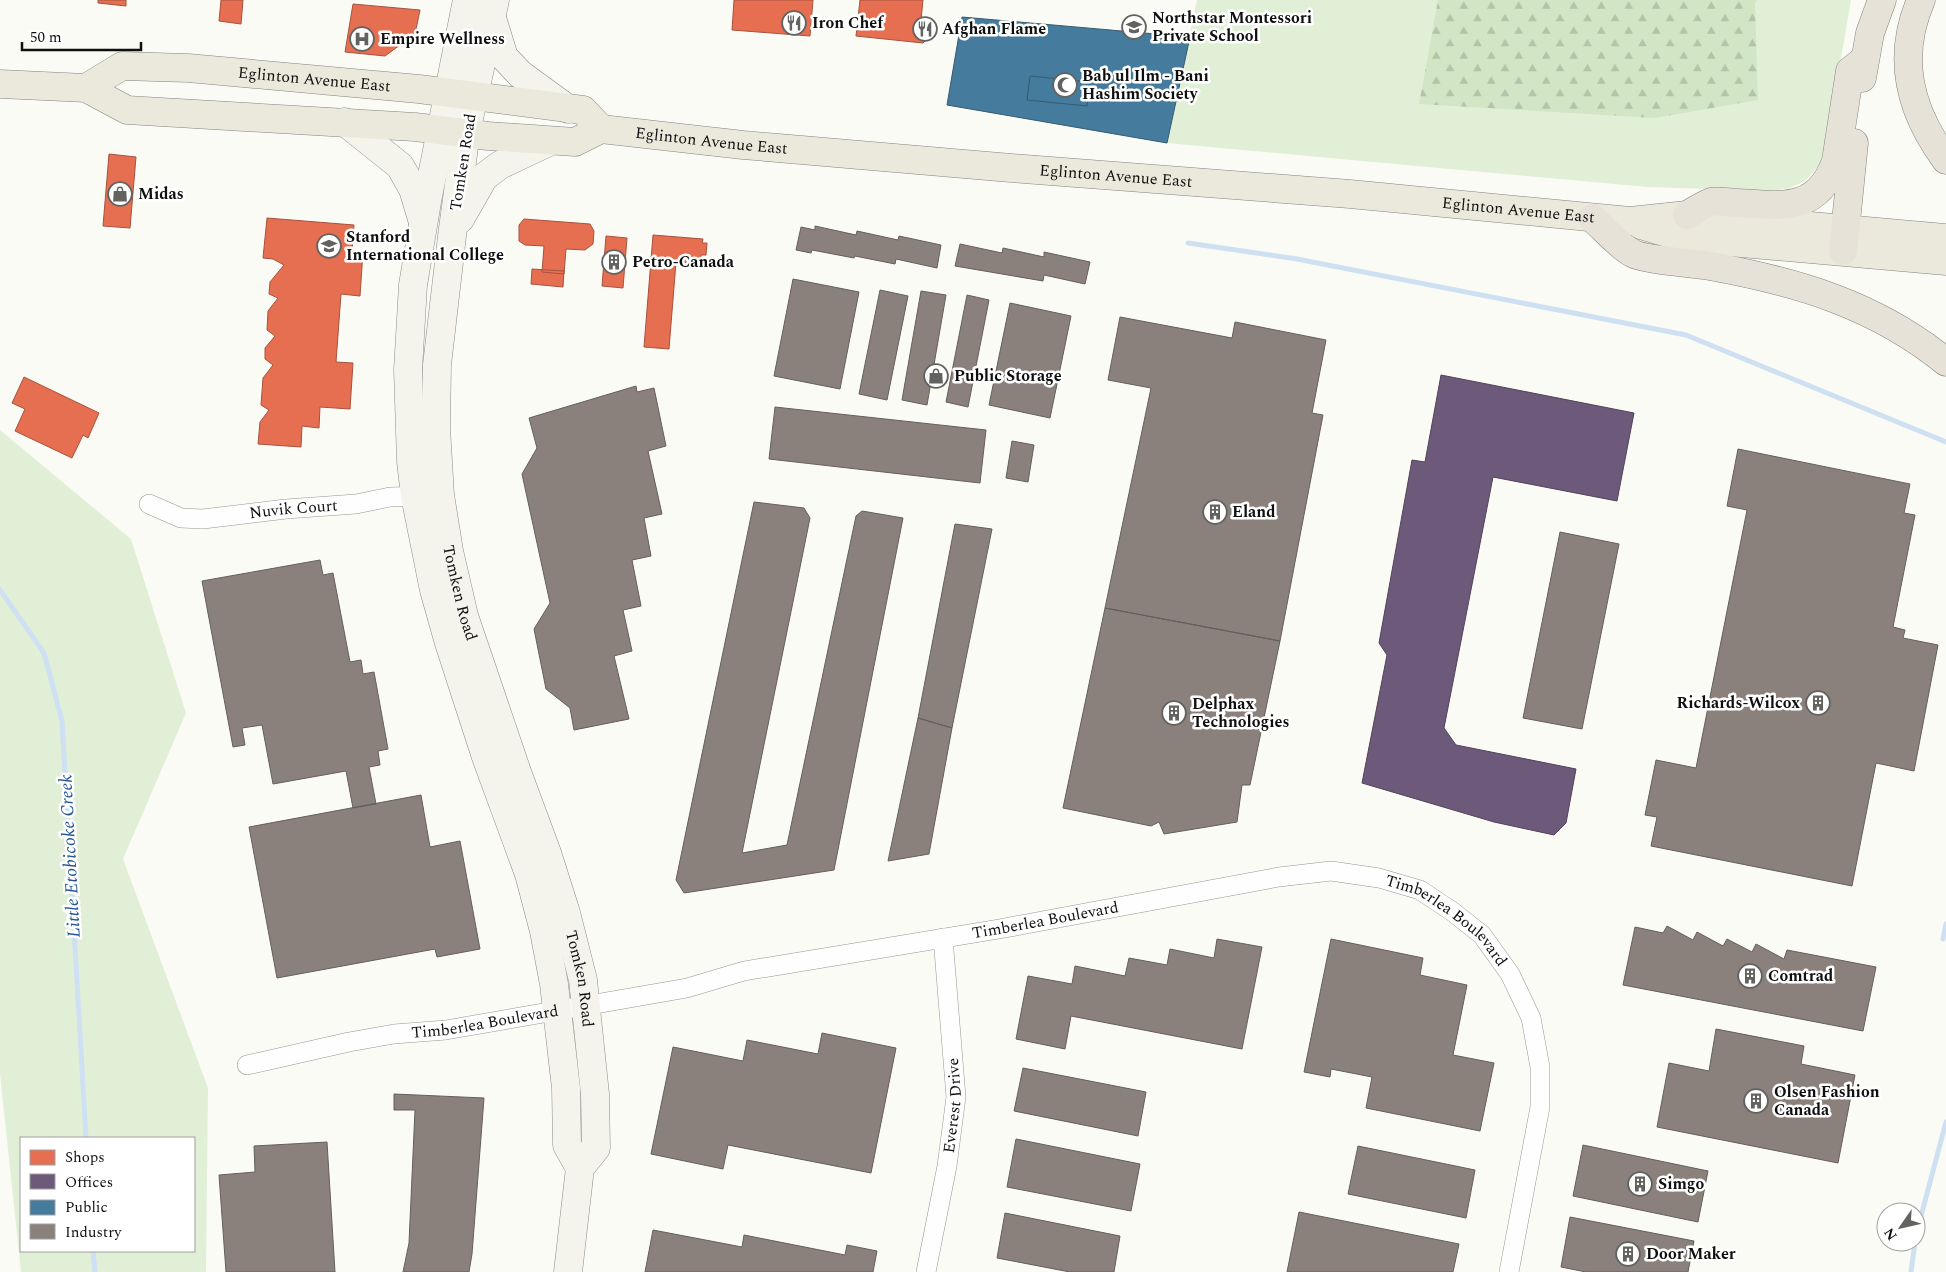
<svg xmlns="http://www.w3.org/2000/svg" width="1946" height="1272" font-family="Spectral,serif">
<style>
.green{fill:#e2efd7;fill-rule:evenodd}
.forest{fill:url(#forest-firs)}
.shops{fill:#e76f51;stroke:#a6523d}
.offices{fill:#6d597a;stroke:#51435a}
.public{fill:#457b9d;stroke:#355b72}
.industry{fill:#8a817c;stroke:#655f5b}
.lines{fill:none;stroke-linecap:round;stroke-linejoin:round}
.stream{stroke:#cee0f2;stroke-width:5}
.street-casing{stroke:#959593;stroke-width:20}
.secondary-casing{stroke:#8c8c89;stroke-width:29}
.primary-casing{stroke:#838380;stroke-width:29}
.highway-casing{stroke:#838380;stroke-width:29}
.street{stroke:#fefefe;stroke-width:19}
.secondary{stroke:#f4f4ec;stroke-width:28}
.primary{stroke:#eae9dc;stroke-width:28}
.highway{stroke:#e7e2d8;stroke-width:28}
.labels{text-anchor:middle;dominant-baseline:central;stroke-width:5;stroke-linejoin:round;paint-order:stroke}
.poi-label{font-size:16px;font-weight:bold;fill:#0f0f0f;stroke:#fff;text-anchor:start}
.street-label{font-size:16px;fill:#0f0f0f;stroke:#fff}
.water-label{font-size:18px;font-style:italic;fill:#235495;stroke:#fff}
</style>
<defs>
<pattern id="forest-firs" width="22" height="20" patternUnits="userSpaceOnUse" patternTransform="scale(1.25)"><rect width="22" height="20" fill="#d2e6c6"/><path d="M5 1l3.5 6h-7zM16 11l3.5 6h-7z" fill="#b3c4a9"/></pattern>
</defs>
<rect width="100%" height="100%" fill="#fbfbf5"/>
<path class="green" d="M1197 0H1851L1828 135 1820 164 1805 181 1790 188 1773 191 1647 187 1167 143Z
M0 430 131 539 186 713 123 859 208 1088 206 1272H21L0 1074ZM194 1138V1251H21V1138Z"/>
<path class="forest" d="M1438 0H1757L1755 3 1758 100 1655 118 1419 104Z"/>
<path class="shops" d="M98 0H126V6L98 3Z
M221 0H243L241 24 219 21Z
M734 0H813L810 36 732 30Z
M860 0H923L921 20 930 21 928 38 923 43 856 36Z
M353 4 420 10 415 34 385 56 345 52Z
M109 154 136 157 130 228 103 226Z
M267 218 354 225 352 251 363 252 360 296 341 294 336 362 353 363 350 409 320 407 319 428 302 426 301 447 258 444 260 422 269 410 261 405 263 378 273 365 265 359V348L275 336 267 330 268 311 278 298 269 294 270 282 284 265 273 259 263 258Z
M524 219 590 224 594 231 593 244 585 250 566 249 564 274 542 272 544 246 525 245 519 241V225Z
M653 235 703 239 702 243H707L706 255H701V264L676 262 669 349 644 347Z
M606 236 627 238 623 288 602 286Z
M532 269 564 271 563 287 531 284Z
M24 377 99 413 88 438 83 435 72 458 15 431 25 409 12 403Z"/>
<path class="offices" d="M1441 375 1634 413 1617 501 1493 477 1444 728 1456 745 1576 769 1566 823 1554 835 1494 822 1362 783 1387 655 1379 643 1412 460 1425 462Z"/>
<path class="public" d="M962 17 1190 37 1167 143 947 105Z
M1030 76 1090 82 1087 106 1027 100Z"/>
<path class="industry" d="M815 226 856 235 857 231 898 240 899 236 941 245 937 268 896 259 895 264 855 256 854 258 812 250 811 253 796 250 801 227 815 230Z
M960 244 1002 253 1003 248 1044 257V252L1090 262 1085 284 1044 275 1043 281 955 266Z
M793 279 859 292 840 389 774 376Z
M880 290 908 296 887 400 859 394Z
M921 291 946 295 927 405 902 400Z
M967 295 989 300 968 407 946 402Z
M1010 303 1071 316 1050 418 989 405Z
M1120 317 1232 338 1235 322 1326 340 1312 413 1323 415 1280 641 1105 608 1151 388 1108 380Z
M636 386 637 392 654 388 666 446 648 451 662 514 644 518 651 556 632 560 641 606 623 610 632 651 614 656 629 719 574 730 570 708 546 689 534 629 550 603 522 474 537 448 529 418Z
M775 407 986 430 980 483 769 459Z
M1012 441 1034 445 1028 482 1006 478Z
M1738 449 1910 484 1904 513 1915 515 1893 627 1905 630 1903 638 1938 645 1914 771 1876 763 1852 886 1651 846 1657 817 1645 815 1656 760 1696 768 1747 510 1727 506Z
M754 502 804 508 810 518 742 853 787 845 856 516 862 511 903 518 834 870 684 893 676 880Z
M955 524 992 529 952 728 918 718Z
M1560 532 1619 544 1582 729 1523 718Z
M320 560 323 575 333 573 350 662 361 660 363 674 374 672 388 749 378 751 380 765 369 767 376 804 353 808 346 771 273 784 262 725 242 728 245 745 233 747 202 581Z
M1105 608 1280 641 1250 785H1242L1237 822 1164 834 1159 822 1151 826 1063 808Z
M918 718 952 728 929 854 888 861Z
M421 795 430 847 460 841 480 949 437 957 435 949 277 978 249 827Z
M1667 926 1693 940 1697 932 1723 946 1727 939 1752 952 1756 944 1784 959 1787 950 1876 967 1863 1031 1623 985 1635 927 1663 933Z
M1217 939 1262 947 1242 1049 1071 1016 1065 1049 1016 1039 1028 976 1072 984 1075 966 1125 976 1129 958 1167 965 1170 949 1214 958Z
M1331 939 1423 958 1420 975 1467 985 1453 1055 1494 1063 1480 1131 1366 1108 1372 1077 1331 1069 1330 1077 1304 1072Z
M1716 1029 1804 1046 1801 1064 1855 1075 1838 1163 1657 1127 1669 1063 1709 1071Z
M822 1033 896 1048 871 1173 728 1145 723 1169 651 1154 673 1047 743 1061 747 1040 818 1054Z
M1023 1068 1146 1092 1138 1136 1014 1111Z
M394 1094 484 1098 472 1254 469 1272H403L409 1243 415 1110H394Z
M1016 1139 1140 1164 1131 1211 1007 1187Z
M327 1142 335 1272H226L219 1175 255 1172 254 1146Z
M1583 1145 1708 1171 1698 1222 1573 1196Z
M1358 1146 1475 1170 1466 1218 1348 1194Z
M1299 1212 1459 1244 1453 1272H1287Z
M1005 1213 1120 1236 1114 1272H1070L997 1258Z
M1570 1217 1694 1241 1688 1272H1586L1561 1267Z
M653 1230 742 1247 744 1235 845 1255 847 1245 877 1251 873 1272H645Z"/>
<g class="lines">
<path class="stream" d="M1188 243 1297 259 1686 335 1946 442
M0 590 44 653 62 721 86 1138
M1943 939 1946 924
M1916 1235 1946 1122
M93 1251 95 1272
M1911 1272 1915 1242"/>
<g class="street-casing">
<g id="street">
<path id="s1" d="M149 504 181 518 203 519 286 509 356 504 390 497 426 496"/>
<path id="s2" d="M247 1065 349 1042 394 1034 446 1030 687 988 744 971 999 929 1279 877 1331 871 1379 878 1420 890 1453 912 1482 935 1510 974 1531 1018 1540 1067V1107L1509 1272"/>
<path id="s3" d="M926 1272 947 1166 956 1097 943 938"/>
</g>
</g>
<g class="secondary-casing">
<g id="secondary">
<path d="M467 0 428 196 413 285 408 370 411 461 415 496 434 590 449 643 486 757 529 874 544 931 554 984 566 1088 567 1145 580 1168"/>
<path id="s4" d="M495 0 466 132 452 236 437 365 436 428 440 495 449 551 464 616 517 772 547 853 566 913 583 980 595 1094 596 1148 580 1168 568 1272"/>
<path d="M492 18 504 57 520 74 568 109"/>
<path d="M345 122 400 166 413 189 422 219"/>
<path d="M460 219 484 177 500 165 551 141"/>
</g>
</g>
<g class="primary-casing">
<g id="primary">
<path id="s5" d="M0 84 86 88 127 110 415 127 488 136 575 142 601 129 743 145 1011 168 1350 194 1630 221 1687 215 1946 238"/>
<path id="s6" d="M86 88 122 66 188 68 419 89 583 110 601 129"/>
<path d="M1641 225 1684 238 1946 261"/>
</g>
</g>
<g class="highway-casing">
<path id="highway" d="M1921 0C1896 58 1909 110 1946 160
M1862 78 1870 33 1882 0
M1687 215C1694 211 1703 205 1711 202 1718 200 1730 203 1738 203 1783 206 1818 212 1836 161L1850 71 1865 59
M1592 218C1605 229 1618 245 1632 253 1643 260 1694 263 1710 266 1798 282 1876 305 1946 362
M1843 251 1854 143"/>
</g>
<use href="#street" class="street"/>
<use href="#secondary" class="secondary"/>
<use href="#primary" class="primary"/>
<use href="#highway" class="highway"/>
</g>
<defs>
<g id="restaurant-ring" transform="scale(1.25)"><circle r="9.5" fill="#fff" stroke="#626260" stroke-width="1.5"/><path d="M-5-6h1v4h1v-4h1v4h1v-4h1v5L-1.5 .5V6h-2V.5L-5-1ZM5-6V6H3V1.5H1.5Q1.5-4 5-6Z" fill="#626260"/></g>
<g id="school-ring" transform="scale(1.25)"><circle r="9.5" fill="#fff" stroke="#626260" stroke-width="1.5"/><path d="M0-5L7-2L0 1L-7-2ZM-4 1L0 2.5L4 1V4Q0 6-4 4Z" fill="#626260"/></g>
<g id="hospital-ring" transform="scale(1.25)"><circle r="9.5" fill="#fff" stroke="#626260" stroke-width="1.5"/><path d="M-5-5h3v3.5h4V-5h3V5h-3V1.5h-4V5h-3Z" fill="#626260"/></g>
<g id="mosque-ring" transform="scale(1.25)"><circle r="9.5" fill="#fff" stroke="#626260" stroke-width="1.5"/><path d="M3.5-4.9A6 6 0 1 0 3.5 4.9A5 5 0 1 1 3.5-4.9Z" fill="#626260"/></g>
<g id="shop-ring" transform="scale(1.25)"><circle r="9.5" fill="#fff" stroke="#626260" stroke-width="1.5"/><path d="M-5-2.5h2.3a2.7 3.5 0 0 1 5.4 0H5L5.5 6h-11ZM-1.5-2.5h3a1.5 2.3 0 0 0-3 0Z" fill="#626260"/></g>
<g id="university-ring" transform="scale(1.25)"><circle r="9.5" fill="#fff" stroke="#626260" stroke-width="1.5"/><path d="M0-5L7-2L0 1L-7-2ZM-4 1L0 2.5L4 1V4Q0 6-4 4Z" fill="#626260"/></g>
<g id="building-ring" transform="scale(1.25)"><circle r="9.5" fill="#fff" stroke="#626260" stroke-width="1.5"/><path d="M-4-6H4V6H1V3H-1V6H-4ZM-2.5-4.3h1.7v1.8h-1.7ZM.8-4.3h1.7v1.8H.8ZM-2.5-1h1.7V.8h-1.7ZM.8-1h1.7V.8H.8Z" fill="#626260"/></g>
</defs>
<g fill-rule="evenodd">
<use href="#restaurant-ring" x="794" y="23"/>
<use href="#school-ring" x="1134" y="27"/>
<use href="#restaurant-ring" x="925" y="29"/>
<use href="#hospital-ring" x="362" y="39"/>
<use href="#mosque-ring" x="1065" y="85"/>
<use href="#shop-ring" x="120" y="194"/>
<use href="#university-ring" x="329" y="246"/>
<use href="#building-ring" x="614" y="262"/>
<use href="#shop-ring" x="936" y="376"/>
<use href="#building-ring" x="1215" y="512"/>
<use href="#building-ring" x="1818" y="703"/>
<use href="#building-ring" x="1174" y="713"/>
<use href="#building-ring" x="1750" y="976"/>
<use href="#building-ring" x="1756" y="1101"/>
<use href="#building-ring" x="1640" y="1184"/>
<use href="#building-ring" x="1628" y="1254"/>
</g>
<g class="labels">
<g class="poi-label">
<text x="1152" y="18">Northstar Montessori<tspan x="1152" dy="18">Private School</tspan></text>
<text x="812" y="23">Iron Chef</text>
<text x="942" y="29">Afghan Flame</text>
<text x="380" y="39">Empire Wellness</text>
<text x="1082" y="76">Bab ul Ilm - Bani<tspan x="1082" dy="18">Hashim Society</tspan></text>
<text x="138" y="194">Midas</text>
<text x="346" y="237">Stanford<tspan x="346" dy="18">International College</tspan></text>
<text x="632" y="262">Petro-Canada</text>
<text x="954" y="376">Public Storage</text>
<text x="1232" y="512">Eland</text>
<text x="1800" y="703" text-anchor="end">Richards-Wilcox</text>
<text x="1192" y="704">Delphax<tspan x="1192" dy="18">Technologies</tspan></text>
<text x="1768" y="976">Comtrad</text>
<text x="1774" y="1092">Olsen Fashion<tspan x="1774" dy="18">Canada</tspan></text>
<text x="1658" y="1184">Simgo</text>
<text x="1646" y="1254">Door Maker</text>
</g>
<g class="street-label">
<text stroke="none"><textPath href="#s6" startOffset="235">Eglinton Avenue East</textPath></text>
<text stroke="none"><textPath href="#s5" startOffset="722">Eglinton Avenue East</textPath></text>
<text transform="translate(463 162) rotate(-81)">Tomken Road</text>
<text stroke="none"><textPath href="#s5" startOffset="1128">Eglinton Avenue East</textPath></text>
<text stroke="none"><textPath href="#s5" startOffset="1532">Eglinton Avenue East</textPath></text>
<text stroke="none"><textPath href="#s1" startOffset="148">Nuvik Court</textPath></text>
<text stroke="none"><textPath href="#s4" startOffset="600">Tomken Road</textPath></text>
<text stroke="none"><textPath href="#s2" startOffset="812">Timberlea Boulevard</textPath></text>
<text stroke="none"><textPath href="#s2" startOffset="1232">Timberlea Boulevard</textPath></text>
<text stroke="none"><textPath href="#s4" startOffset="1005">Tomken Road</textPath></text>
<text stroke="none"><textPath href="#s2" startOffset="242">Timberlea Boulevard</textPath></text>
<text stroke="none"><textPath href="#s3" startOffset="169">Everest Drive</textPath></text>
</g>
<g class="water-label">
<text transform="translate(70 856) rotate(-93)">Little Etobicoke Creek</text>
</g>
</g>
<rect x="20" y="1137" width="175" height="115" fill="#ffffff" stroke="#9f9f9f"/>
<rect x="30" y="1150" width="25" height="15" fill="#e76f51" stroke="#9f9f9f"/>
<text x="65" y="1162" font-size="15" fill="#0f0f0f">Shops</text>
<rect x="30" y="1174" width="25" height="15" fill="#6d597a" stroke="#9f9f9f"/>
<text x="65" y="1187" font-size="15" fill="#0f0f0f">Offices</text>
<rect x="30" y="1200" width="25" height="15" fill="#457b9d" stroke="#9f9f9f"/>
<text x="65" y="1212" font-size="15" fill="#0f0f0f">Public</text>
<rect x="30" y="1224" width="25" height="15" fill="#8a817c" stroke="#9f9f9f"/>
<text x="65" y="1237" font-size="15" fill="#0f0f0f">Industry</text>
<g transform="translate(1901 1227) rotate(236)"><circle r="24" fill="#ffffff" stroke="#9f9f9f"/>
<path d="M0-4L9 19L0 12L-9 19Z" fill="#626260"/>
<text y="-8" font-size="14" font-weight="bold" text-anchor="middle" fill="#0f0f0f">N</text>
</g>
<path d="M22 42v8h119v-8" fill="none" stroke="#0f0f0f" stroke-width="2.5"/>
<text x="30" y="42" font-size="15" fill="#0f0f0f" stroke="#ffffff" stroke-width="4" paint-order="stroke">50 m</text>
</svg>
